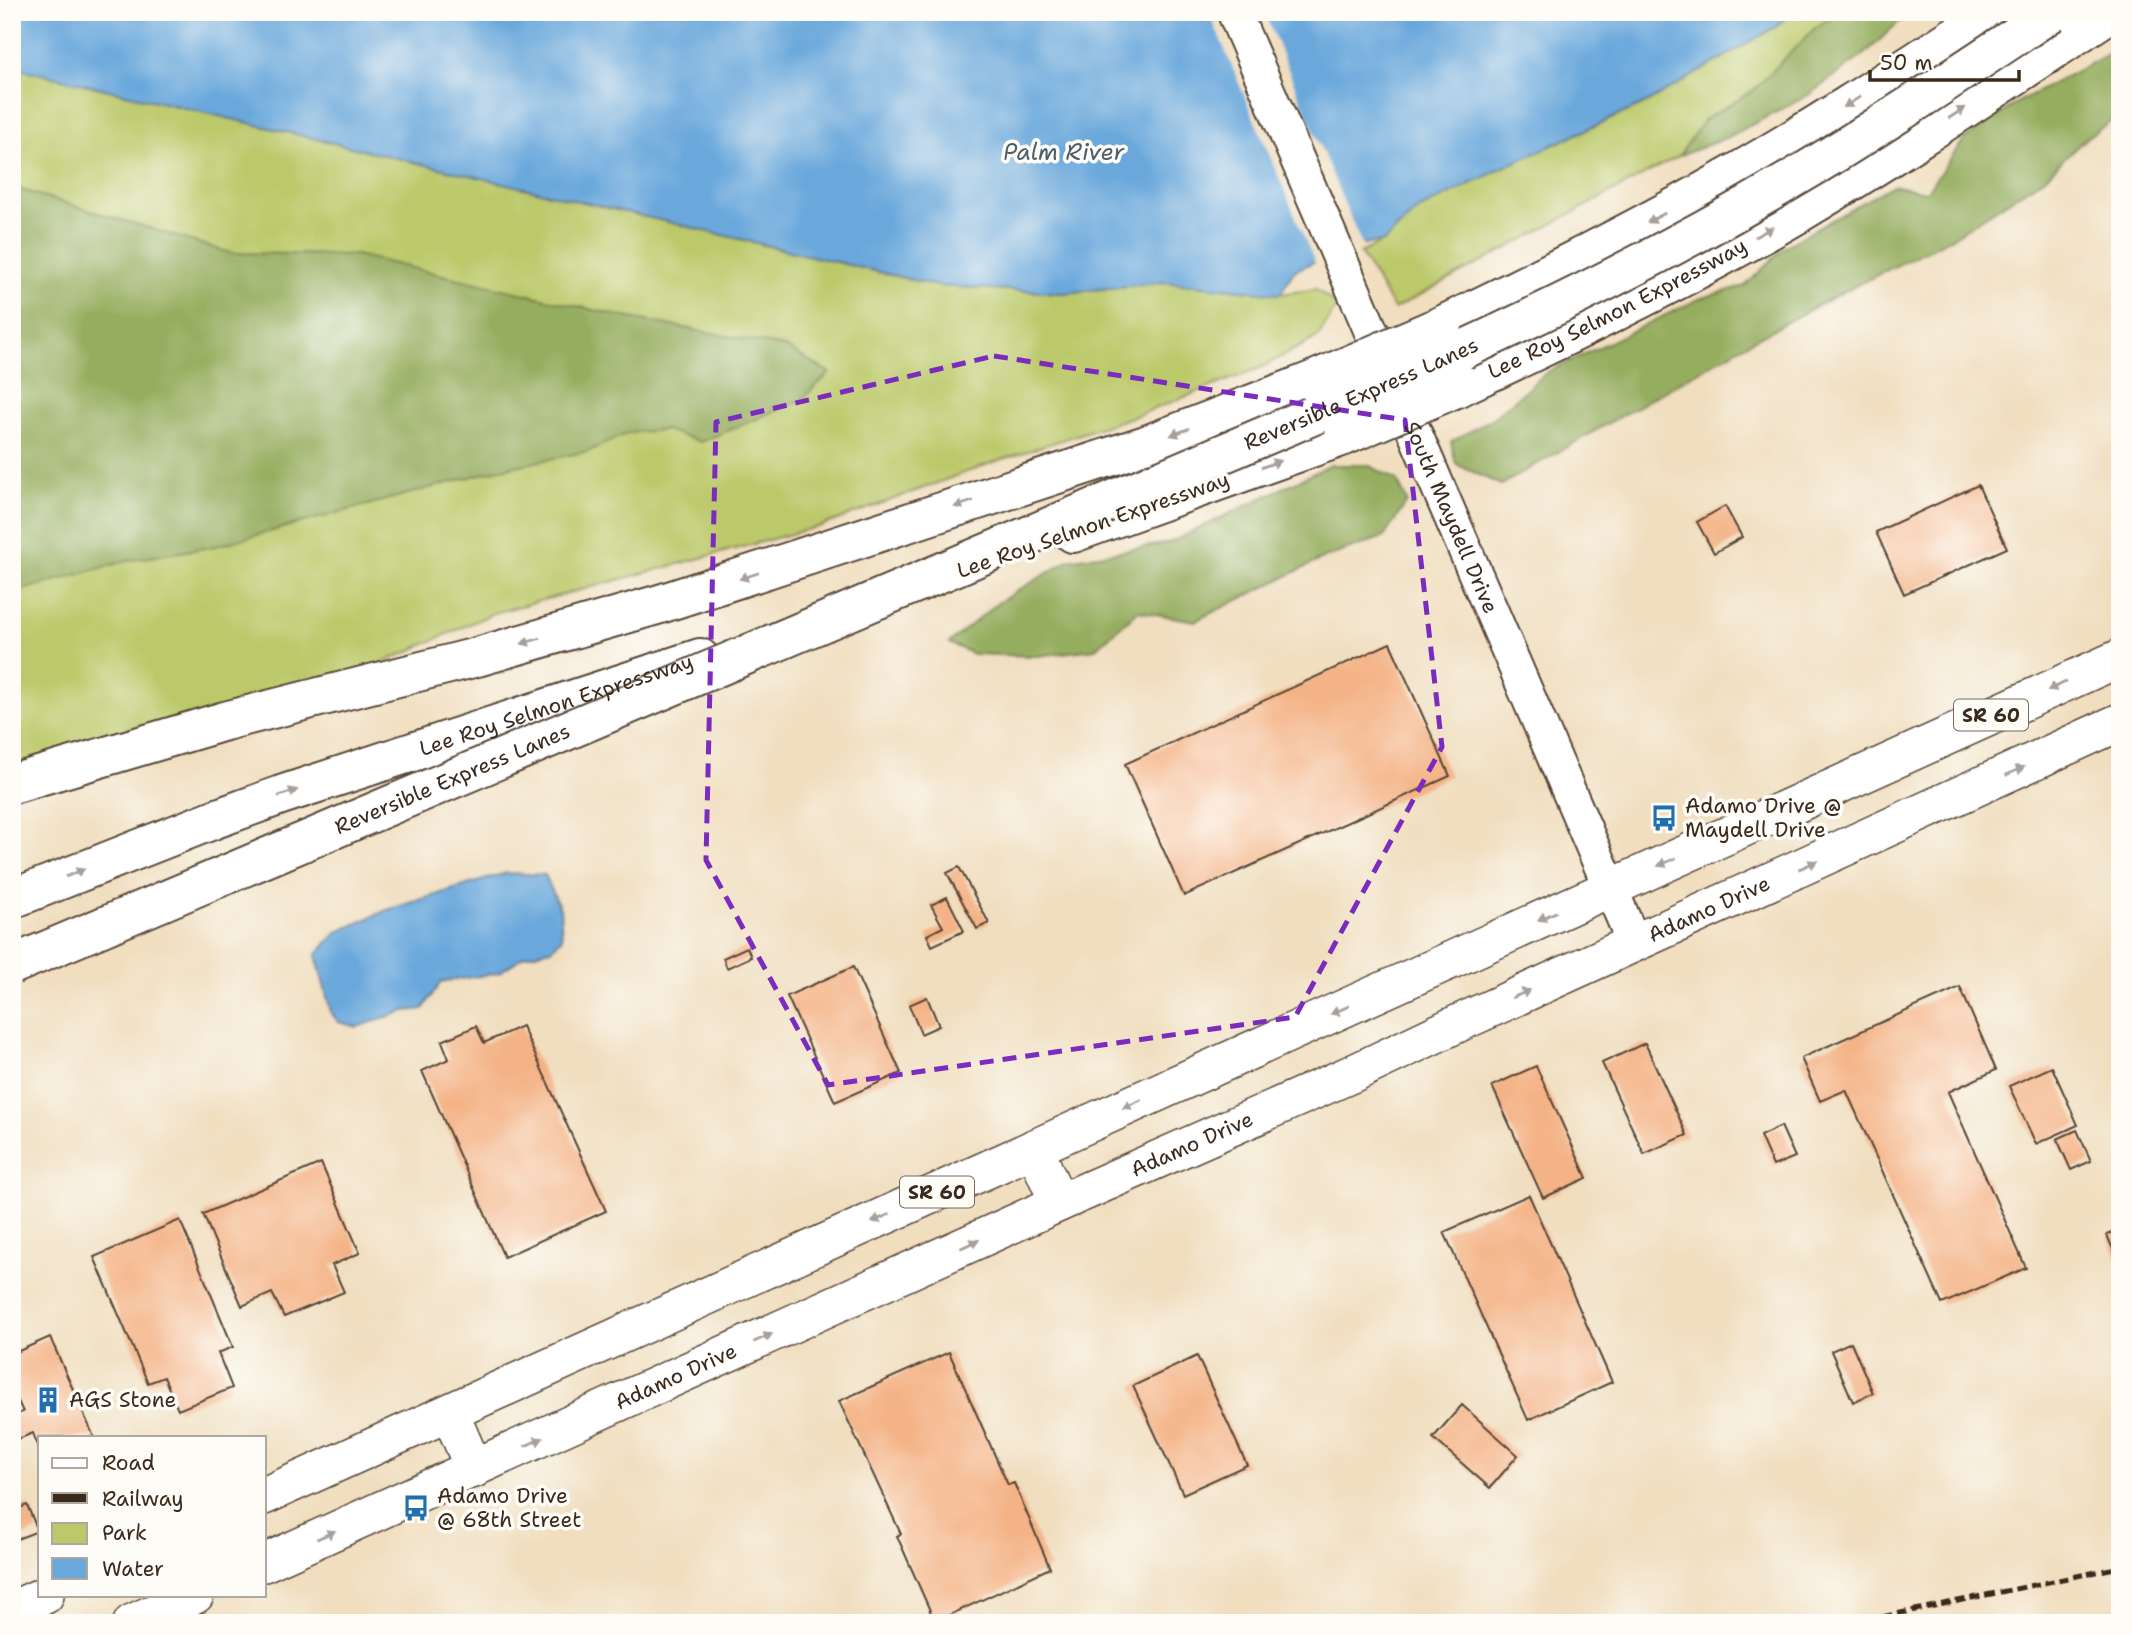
<svg xmlns="http://www.w3.org/2000/svg" width="2132" height="1635" font-family="'Shantell Sans',sans-serif">
<style>
.green{fill:#bcc96a;stroke:#7c7a44;stroke-width:2}
.forest{fill:#95ad5e;stroke:#686c3e;stroke-width:2}
.water{fill:#6aa8dc;stroke:#52697d;stroke-width:2}
.pier{fill:#f0debf}
.building{fill:#f4b386}
.lines{fill:none;stroke-linecap:round;stroke-linejoin:round}
.secondary-casing{stroke:#564536;stroke-width:37}
.primary-casing{stroke:#564536;stroke-width:40}
.highway-casing{stroke:#564536;stroke-width:42}
.secondary{stroke:#fff;stroke-width:33}
.primary{stroke:#fff;stroke-width:37}
.highway{stroke:#fff;stroke-width:38}
.rail{stroke:#3b2a1e;stroke-width:5;stroke-dasharray:10 5;stroke-linecap:butt}
.highway-bridge-casing{stroke:#564536;stroke-width:42;stroke-linecap:butt}
.highway-bridge{stroke:#fff;stroke-width:38}
.oneway{fill:#a79f9a}
.marked{fill:none;stroke:#7b2cbf;stroke-width:5;stroke-dasharray:14 9;stroke-linejoin:round}
.labels{text-anchor:middle;dominant-baseline:central;stroke-width:7;stroke-linejoin:round;paint-order:stroke}
.shield{fill:#fdfcf7;stroke:#75695f;stroke-width:2}
.shield-label{font-size:19px;font-weight:bold;fill:#3b2a1e}
.street-label{font-size:21px;fill:#3b2a1e;stroke:#fdfcf7}
.poi-label{font-size:21px;fill:#3b2a1e;stroke:#fdfcf7;text-anchor:start}
.water-label{font-size:23px;font-style:italic;fill:#4e5c6a;stroke:#fdfcf7}
</style>
<rect width="100%" height="100%" fill="#fdfcf7"/>
<filter id="ink" filterUnits="userSpaceOnUse"><feTurbulence type="fractalNoise" baseFrequency=".0143" numOctaves="2"/><feDisplacementMap in="SourceGraphic" scale="14" xChannelSelector="R" yChannelSelector="G"/><feConvolveMatrix kernelMatrix="1 2 1 2 8 2 1 2 1" color-interpolation-filters="sRGB"/></filter>
<filter id="wash" filterUnits="userSpaceOnUse"><feTurbulence type="fractalNoise" baseFrequency=".00686" numOctaves="4" result="noise"/><feDisplacementMap in="SourceGraphic" scale="28" xChannelSelector="R" yChannelSelector="G"/><feGaussianBlur stdDeviation="1.57" result="paint"/><feColorMatrix in="noise" values="0 0 0 0 0 0 0 0 0 0 0 0 0 0 0 0 0 1.4 0 .05"/><feComposite in="paint" operator="in"/></filter>
<g filter="url(#wash)">
<rect width="100%" height="100%" fill="#f0debf"/>
<path class="green" d="M1791 12H1840L1817 26 1754 90 1704 120 1679 156 1394 309 1360 253 1383 242 1416 211 1508 165 1646 103 1777 26Z
M12 67 938 286 1065 293 1164 282 1280 294 1316 289 1337 306 1318 337 1260 368 1138 415 991 463 821 526 494 613 365 671 12 793Z"/>
<path class="forest" d="M1840 12H1913L1904 17 1865 54 1807 96 1726 138 1679 156 1704 120 1754 90 1817 26Z
M2120 48V116L2087 137 2044 178 1950 239 1839 294 1755 339 1501 485 1456 464 1451 442 1493 418 1547 372 1701 298 1745 286 1786 246 1893 185 1926 192 1964 140 2016 103Z
M12 187 231 253 356 255 620 316 785 347 830 373 801 400 701 442 665 430 628 433 589 451 496 470 216 546 126 561 12 593Z
M1330 465H1368L1397 480 1407 502 1384 537 1324 558 1195 621 1138 611 1095 649 1037 656 973 654 949 643 999 602 1069 560 1169 543Z"/>
<path class="water" d="M12 12H1791L1777 26 1646 103 1508 165 1416 211 1383 242 1342 247V249L1294 271 1280 294 1164 282 1065 293 938 286 12 67Z
M506 873 545 875 560 909 562 938 551 949 526 955 498 973 441 982 423 1009 405 1011 357 1027 338 1022 331 1012 316 955 337 932 387 910Z"/>
<path class="pier" d="M1209 12H1264L1363 248 1346 250 1316 265Z"/>
<g id="blocks">
<path class="building" d="M1978 485 2007 548 1904 594 1876 532Z
M1725 506 1742 537 1714 553 1697 522Z
M1390 643 1450 776 1184 896 1125 764Z
M959 867 989 923 977 929 947 873Z
M947 897 964 931 932 946 927 935 943 927 931 905Z
M747 947 751 957 727 968 723 958Z
M853 967 901 1073 835 1102 787 996Z
M1960 987 1996 1070 1948 1092 2026 1268 1942 1304 1846 1090 1820 1101 1801 1058Z
M927 997 939 1026 921 1034 909 1005Z
M476 1026 484 1043 522 1026 606 1211 504 1257 422 1071 449 1059 442 1041Z
M1645 1043 1687 1135 1644 1154 1602 1063Z
M1536 1066 1587 1178 1543 1198 1492 1086Z
M2052 1067 2078 1125 2036 1144 2009 1086Z
M1781 1126 1795 1157 1773 1166 1760 1136Z
M2077 1130 2091 1161 2071 1170 2057 1139Z
M321 1163 360 1253 332 1265 344 1292 284 1317 272 1293 242 1306 203 1214Z
M1529 1195 1612 1382 1528 1420 1444 1232Z
M180 1220 233 1347 218 1353 232 1388 178 1410 164 1377 148 1383 94 1257Z
M2120 1229V1258L2117 1259 2107 1235Z
M50 1337 94 1437H40V1451L33 1433 16 1440 12 1435V1416L23 1412 12 1388V1354Z
M1851 1342 1873 1393 1853 1402 1831 1351Z
M949 1352 1008 1485 1014 1483 1050 1568 935 1622 897 1536 901 1534 839 1401Z
M1197 1356 1247 1465 1183 1494 1133 1386Z
M1462 1405 1518 1455 1490 1488 1433 1438Z
M27 1505 38 1531 17 1539 12 1529V1511Z"/>
</g>
</g>
<g filter="url(#ink)">
<use href="#blocks" fill-opacity="0" stroke="#564536" stroke-width="2"/>
<g class="lines">
<g class="secondary-casing">
<g id="secondary">
<path id="s1" d="M1234 12 1634 943"/>
</g>
</g>
<g class="primary-casing">
<g id="primary">
<path d="M1034 1148 1059 1203"/>
<path d="M450 1413 474 1469"/>
<path d="M264 1496 2120 658"/>
<path id="s2" d="M264 1563 1059 1203 1356 1072 1459 1023 2120 722"/>
<path d="M12 1610 45 1595"/>
<path d="M132 1623 195 1595"/>
</g>
</g>
<g class="highway-casing">
<g id="highway">
<path d="M1443 325C1541 278 1637 230 1731 176 1820 125 1906 68 1992 12"/>
<path id="s3" d="M1463 385C1575 333 1687 278 1794 216 1902 152 2006 81 2111 12"/>
<path d="M1073 533 1344 436"/>
<path d="M12 784 225 721 477 657 660 604 1146 445 1312 381"/>
<path id="s4" d="M12 899 215 819 284 794 700 658"/>
</g>
</g>
<use href="#secondary" class="secondary"/>
<use href="#primary" class="primary"/>
<use href="#highway" class="highway"/>
<path class="rail" d="M1853 1623 2120 1567"/>
<g class="highway-bridge-casing">
<g id="highway-bridge">
<path d="M1312 381 1443 325"/>
<path d="M1344 436 1463 385"/>
<path id="s5" d="M12 965 1359 396C1508 332 1654 261 1794 178 1882 126 1967 68 2052 12"/>
</g>
</g>
<use href="#highway-bridge" class="highway-bridge"/>
</g>
<defs><path id="oneway-solid" d="M-6-.8H1V-3.2L6.5 0L1 3.2V.8H-6Z" transform="scale(1.75)"/></defs>
<g class="oneway">
<use href="#oneway-solid" transform="translate(1852 102) rotate(148)"/>
<use href="#oneway-solid" transform="translate(1957 113) rotate(-33)"/>
<use href="#oneway-solid" transform="translate(1656 218) rotate(152)"/>
<use href="#oneway-solid" transform="translate(1764 232) rotate(-29)"/>
<use href="#oneway-solid" transform="translate(1180 432) rotate(160)"/>
<use href="#oneway-solid" transform="translate(1271 464) rotate(-20)"/>
<use href="#oneway-solid" transform="translate(964 504) rotate(162)"/>
<use href="#oneway-solid" transform="translate(749 576) rotate(162)"/>
<use href="#oneway-solid" transform="translate(531 641) rotate(164)"/>
<use href="#oneway-solid" transform="translate(2057 686) rotate(156)"/>
<use href="#oneway-solid" transform="translate(2015 771) rotate(-25)"/>
<use href="#oneway-solid" transform="translate(288 793) rotate(-19)"/>
<use href="#oneway-solid" transform="translate(1667 862) rotate(156)"/>
<use href="#oneway-solid" transform="translate(1808 865) rotate(-24)"/>
<use href="#oneway-solid" transform="translate(75 873) rotate(-22)"/>
<use href="#oneway-solid" transform="translate(1547 916) rotate(156)"/>
<use href="#oneway-solid" transform="translate(1521 994) rotate(-24)"/>
<use href="#oneway-solid" transform="translate(1340 1010) rotate(156)"/>
<use href="#oneway-solid" transform="translate(1132 1104) rotate(156)"/>
<use href="#oneway-solid" transform="translate(881 1218) rotate(156)"/>
<use href="#oneway-solid" transform="translate(970 1244) rotate(-24)"/>
<use href="#oneway-solid" transform="translate(763 1338) rotate(-24)"/>
<use href="#oneway-solid" transform="translate(534 1442) rotate(-24)"/>
<use href="#oneway-solid" transform="translate(326 1535) rotate(-24)"/>
</g>
</g>
<path class="marked" d="M994 356 1405 420 1442 747 1295 1017 828 1085 706 860 716 422Z"/>
<defs>
<g id="bus-bare" transform="scale(2.1)"><path d="M-5-6H5V4H4V6H2V4H-2V6H-4V4H-5ZM-3.5-4V0h7V-4ZM-3.5 1.2v1.5H-2V1.2ZM2 1.2v1.5H3.5V1.2Z" fill="#1f6fb2" stroke="#fdfcf7" stroke-width="2.5" paint-order="stroke"/></g>
<g id="building-bare" transform="scale(2.1)"><path d="M-4-6H4V6H1V3H-1V6H-4ZM-2.5-4.3h1.7v1.8h-1.7ZM.8-4.3h1.7v1.8H.8ZM-2.5-1h1.7V.8h-1.7ZM.8-1h1.7V.8H.8Z" fill="#1f6fb2" stroke="#fdfcf7" stroke-width="2.5" paint-order="stroke"/></g>
</defs>
<g fill-rule="evenodd">
<use href="#bus-bare" x="1664" y="818"/>
<use href="#building-bare" x="48" y="1400"/>
<use href="#bus-bare" x="416" y="1508"/>
</g>
<g class="labels">
<g class="shield">
<rect x="1954" y="699.5" width="74" height="31" rx="5"/>
<rect x="900" y="1176.5" width="74" height="31" rx="5"/>
</g>
<g class="shield-label">
<text x="1991" y="715">SR 60</text>
<text x="937" y="1192">SR 60</text>
</g>
<g class="street-label">
<text stroke="none"><textPath href="#s3" startOffset="172">Lee Roy Selmon Expressway</textPath></text>
<text stroke="none"><textPath href="#s5" startOffset="1465">Reversible Express Lanes</textPath></text>
<text stroke="none"><textPath href="#s1" startOffset="550">South Maydell Drive</textPath></text>
<text transform="translate(1093 525) rotate(-19)">Lee Roy Selmon Expressway</text>
<text stroke="none"><textPath href="#s4" startOffset="578">Lee Roy Selmon Expressway</textPath></text>
<text stroke="none"><textPath href="#s5" startOffset="478">Reversible Express Lanes</textPath></text>
<text stroke="none"><textPath href="#s2" startOffset="1586">Adamo Drive</textPath></text>
<text stroke="none"><textPath href="#s2" startOffset="1018">Adamo Drive</textPath></text>
<text stroke="none"><textPath href="#s2" startOffset="452">Adamo Drive</textPath></text>
</g>
<g class="poi-label">
<text x="1685" y="806">Adamo Drive @<tspan x="1685" dy="24">Maydell Drive</tspan></text>
<text x="69" y="1400">AGS Stone</text>
<text x="437" y="1496">Adamo Drive<tspan x="437" dy="24">@ 68th Street</tspan></text>
</g>
<g class="water-label">
<text x="1064" y="152">Palm River</text>
</g>
</g>
<rect width="2132" height="1635" fill="none" stroke="#fdfcf7" stroke-width="42"/>
<rect x="38" y="1436" width="228" height="161" fill="#fdfcf7" stroke="#afa8a0" stroke-width="2"/>
<rect x="52" y="1458" width="35" height="10" fill="#ffffff" stroke="#afa8a0" stroke-width="2"/>
<text x="102" y="1470" font-size="21" fill="#3b2a1e">Road</text>
<rect x="52" y="1493" width="35" height="10" fill="#3b2a1e" stroke="#afa8a0" stroke-width="2"/>
<text x="102" y="1506" font-size="21" fill="#3b2a1e">Railway</text>
<rect x="52" y="1523" width="35" height="21" fill="#bcc96a" stroke="#afa8a0" stroke-width="2"/>
<text x="102" y="1540" font-size="21" fill="#3b2a1e">Park</text>
<rect x="52" y="1558" width="35" height="21" fill="#6aa8dc" stroke="#afa8a0" stroke-width="2"/>
<text x="102" y="1576" font-size="21" fill="#3b2a1e">Water</text>
<path d="M1870 70v10h149v-10" fill="none" stroke="#3b2a1e" stroke-width="3.5"/>
<text x="1880" y="70" font-size="21" fill="#3b2a1e" stroke="#fdfcf7" stroke-width="5" paint-order="stroke">50 m</text>
</svg>
